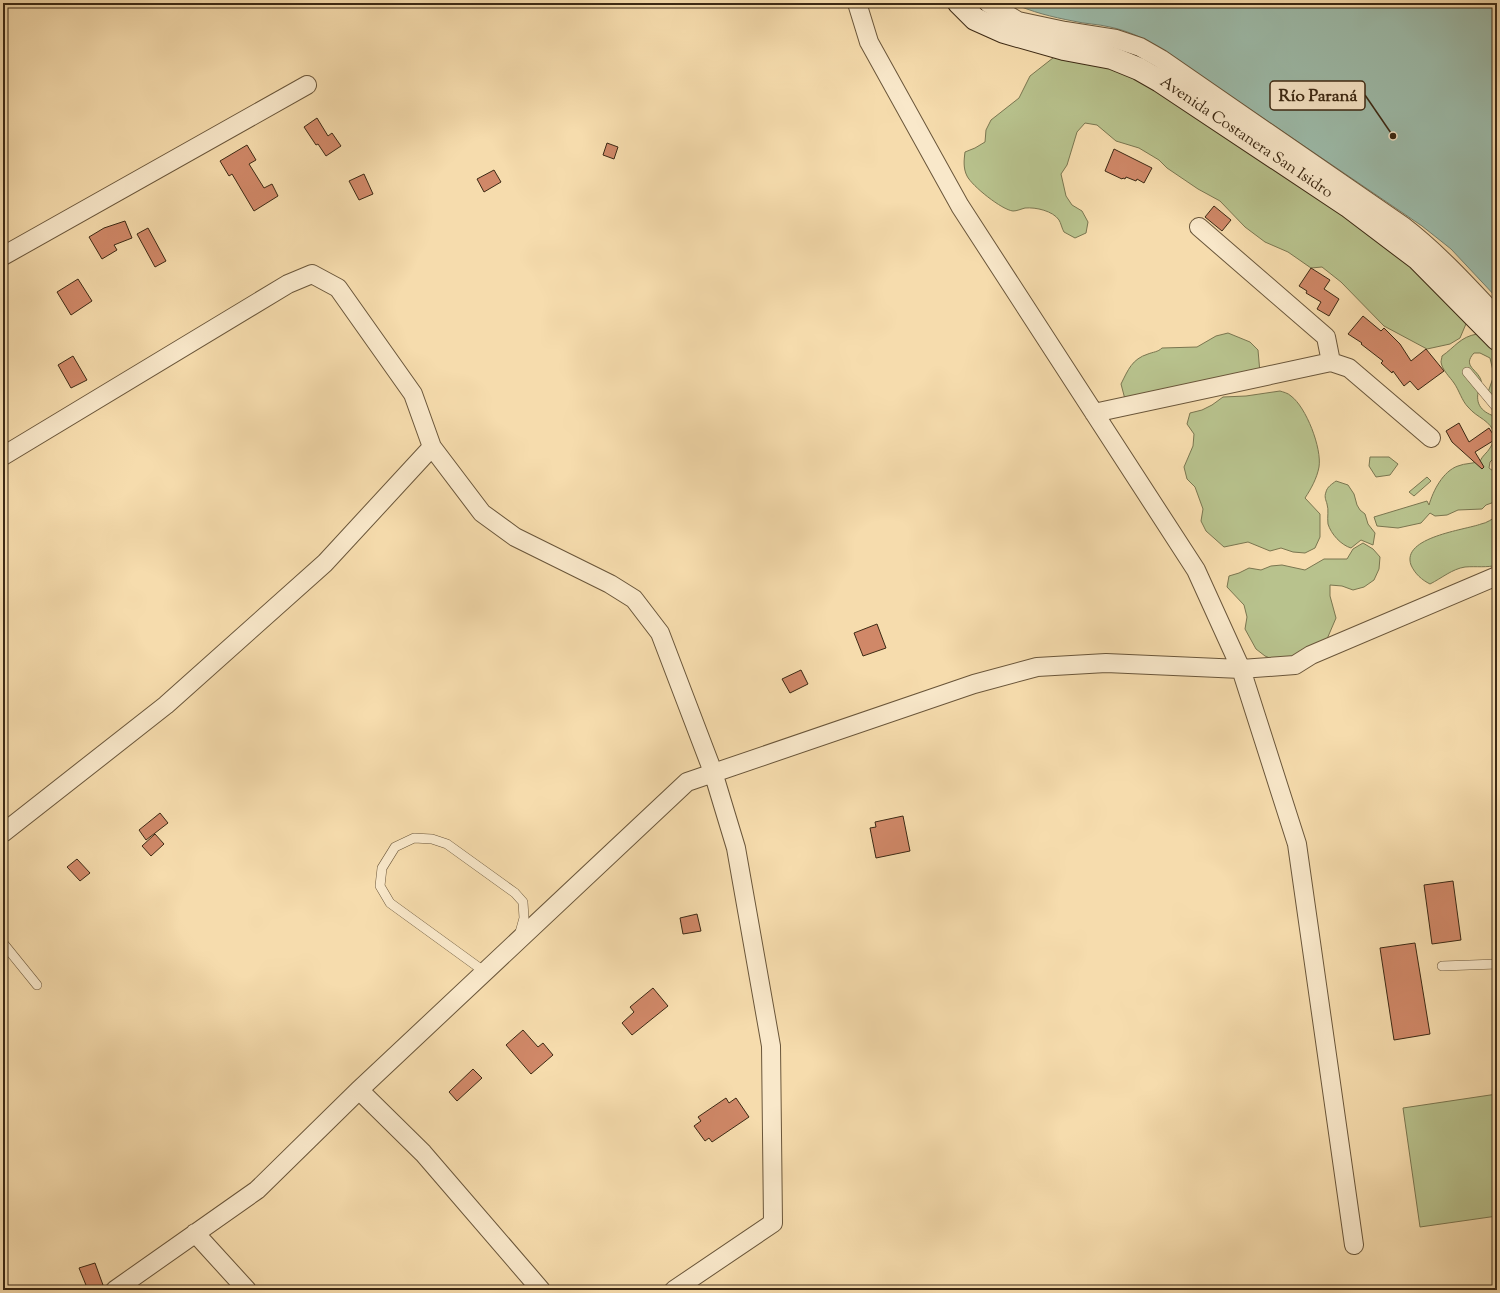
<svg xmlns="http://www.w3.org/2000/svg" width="1500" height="1293" font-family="'Sorts Mill Goudy',serif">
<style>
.green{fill:#b8c28d;stroke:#7a7650}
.water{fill:#9dbcab;stroke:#76816f}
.building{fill:#d08868;stroke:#3c2914}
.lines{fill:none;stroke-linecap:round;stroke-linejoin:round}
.lane-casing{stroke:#6a563a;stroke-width:10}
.street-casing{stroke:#6a563a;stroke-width:20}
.secondary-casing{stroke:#3c2914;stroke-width:24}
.lane{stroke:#f9e8ca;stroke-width:9}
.street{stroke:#f9e8ca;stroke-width:18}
.secondary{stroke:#f9e8ca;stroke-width:22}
.rail-casing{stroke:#3c2914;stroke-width:4.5}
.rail{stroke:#f9e8ca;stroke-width:3;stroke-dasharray:9;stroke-linecap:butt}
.labels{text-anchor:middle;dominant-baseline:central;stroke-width:3;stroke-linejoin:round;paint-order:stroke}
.street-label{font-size:16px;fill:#3c2914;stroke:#f9e8ca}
.leader{fill:none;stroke:#3c2914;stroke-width:1.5}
.callout-dot{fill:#3c2914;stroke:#f9e8ca;stroke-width:1.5}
.callout{fill:#f9e8ca;stroke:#3c2914;stroke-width:1.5}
.callout-label{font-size:17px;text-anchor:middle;font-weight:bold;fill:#3c2914}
</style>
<rect width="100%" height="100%" fill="#f6dcad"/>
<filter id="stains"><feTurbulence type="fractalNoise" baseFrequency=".005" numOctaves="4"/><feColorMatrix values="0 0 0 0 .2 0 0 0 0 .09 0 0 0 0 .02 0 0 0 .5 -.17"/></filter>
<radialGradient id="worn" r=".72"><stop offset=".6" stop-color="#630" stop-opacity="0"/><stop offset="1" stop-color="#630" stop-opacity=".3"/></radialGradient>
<path class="green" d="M1058 54 1144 72 1474 305 1460 338 1450 344 1427 349 1384 326 1341 282 1322 267 1311 268 1288 252 1265 242 1245 227 1220 201 1198 189 1167 168 1159 160 1139 148 1116 141 1097 125 1085 123 1077 132 1067 165 1061 174 1066 196 1072 205 1082 211 1088 222 1086 233 1075 238 1064 232C1062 229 1061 223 1059 220 1053 211 1036 207 1025 208 1021 209 1017 211 1013 211 1002 210 972 186 967 176 963 168 964 160 965 152L975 148 985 142 986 130 991 120 1019 98 1030 76Z
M1228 333 1250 342 1258 350 1260 373 1126 403 1121 384C1128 370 1132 359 1148 354 1153 352 1158 352 1162 348L1197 347 1216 336Z
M1477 334 1488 340 1497 352V408L1486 398 1494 375 1490 358 1480 353H1474C1462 366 1477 369 1481 380 1482 383 1480 386 1479 389 1474 405 1483 413 1497 417V455L1490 462 1489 468 1497 474V501L1486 505 1482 509 1458 510 1447 515 1435 516 1430 513 1421 523 1398 528 1377 526 1374 517 1427 501 1429 505C1433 491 1443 471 1458 466 1465 463 1473 464 1480 461 1483 455 1487 453 1490 448 1493 444 1493 439 1495 435 1490 419 1478 419 1468 407 1462 401 1459 390 1454 383 1450 377 1442 370 1441 362 1441 361 1442 357 1442 356 1455 347 1460 337 1477 334Z
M1280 391C1283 392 1288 393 1291 396 1306 407 1322 448 1319 467 1317 478 1311 489 1305 498L1320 514V537L1315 548 1305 553 1293 552 1281 548 1270 551 1248 542 1224 547 1206 531 1201 521 1203 509 1195 487 1187 479 1184 467 1193 446 1194 434 1187 424 1190 413 1202 410 1212 405 1223 397 1246 396Z
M1370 457H1389L1398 464 1390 475 1376 477 1369 466Z
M1427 477 1431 481 1414 496 1409 492Z
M1336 481 1348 485 1354 494 1357 505 1360 510 1365 514 1368 524 1375 533 1373 545 1361 540 1351 548C1341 545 1331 534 1328 524 1327 517 1329 510 1327 504 1326 500 1324 497 1326 492 1327 487 1332 484 1336 481Z
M1497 516V565C1487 568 1476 566 1465 567 1452 569 1442 578 1430 584 1422 580 1415 574 1411 565 1401 537 1465 530 1481 524 1487 523 1492 519 1497 516Z
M1363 543 1373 549 1380 557 1379 569 1374 580 1364 587 1353 590 1342 586 1330 585V596L1336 618 1327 639 1298 660 1277 661 1265 656 1256 649 1245 629 1247 617 1244 605 1227 587 1229 576 1239 573 1249 568 1261 570 1271 566 1282 565 1305 570 1324 559H1347L1353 549Z
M1497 1094V1216L1420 1227 1403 1108Z"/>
<path class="water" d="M1012 3H1497V298L1451 249 1422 226 1198 74C1171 54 1143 34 1110 27 1098 24 1085 24 1073 21 1052 17 1032 12 1012 3Z"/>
<path class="building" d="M317 118 328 136 332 133 341 146 326 156 318 144 316 145 304 127Z
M607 143 618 147 614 159 603 155Z
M247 145 256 160 249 164 264 188 272 184 278 196 254 211 232 174 229 176 220 161Z
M1114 149 1152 168 1144 183 1137 179 1136 181 1126 177 1125 179 1123 178 1122 179 1105 171Z
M494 170 501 182 484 192 477 179Z
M364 174 373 194 359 200 349 181Z
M1214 206 1231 220 1222 231 1205 217Z
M125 221 132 238 114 245 117 250 102 259 89 237 104 228Z
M148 228 166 261 155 267 137 234Z
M1311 268 1330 280 1324 289 1339 299 1329 316 1317 309 1321 302 1306 293 1307 291 1299 286Z
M78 279 92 301 71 315 57 292Z
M1363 316 1381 331 1384 328 1400 344 1411 361 1426 349 1444 371 1418 390 1410 381 1404 386 1393 371 1392 373 1381 363 1383 361 1361 344 1362 343 1348 334Z
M73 356 87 380 71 388 58 365Z
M1459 423 1469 442 1489 428 1496 439 1475 452 1484 467 1482 469 1452 442 1446 431Z
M877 624 886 648 863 656 854 633Z
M801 670 808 684 790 693 782 679Z
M160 813 168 823 146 840 139 830Z
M903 816 910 851 876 858 870 828 876 827 875 822Z
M155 834 164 844 151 856 142 846Z
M77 859 90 873 80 881 67 867Z
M1453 881 1461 940 1432 944 1424 885Z
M697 914 701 931 683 934 680 918Z
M1415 943 1430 1034 1394 1040 1380 948Z
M653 988 668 1006 632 1035 622 1023 634 1012 630 1007Z
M523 1030 538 1047 543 1043 553 1055 531 1074 506 1045Z
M473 1069 482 1078 457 1101 449 1092Z
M726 1098 729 1103 736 1098 749 1117 712 1142 709 1138 705 1141 694 1126 701 1121 698 1117Z
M95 1263 103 1285 88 1290 79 1268Z"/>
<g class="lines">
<g class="lane-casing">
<path id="lane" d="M1467 372 1497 408
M3 943 37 985
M1442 966 1497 964
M485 972 390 903 380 886 382 868 395 847 414 838 432 839 447 844 515 893 523 902 524 918 519 936"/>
</g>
<g class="street-casing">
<path id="street" d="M857 3 869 42 960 206 1196 570 1241 669 1297 844 1354 1245
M988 3 1018 21 1065 31 1116 39 1140 47 1161 59 1403 226C1438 253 1467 285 1497 317
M1199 227 1326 337 1331 362
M3 256 307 85
M1094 413 1331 362 1349 368 1431 438
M3 456 288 284 312 274 338 288 413 394 432 447 482 513 515 537 610 584 634 599 660 633 713 772 736 848 771 1046 773 1223 674 1290
M3 833 166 705 325 563 432 447
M359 1090 423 1153 541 1290
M195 1233 247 1290
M115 1290 257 1190 359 1090 687 782 974 684 1037 667 1106 663 1241 669 1295 665 1311 655 1497 576"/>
</g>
<g class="secondary-casing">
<path id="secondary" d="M959 3 975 19 1004 32 1064 49 1112 58 1139 69 1160 81 1348 206 1418 259 1497 339"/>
</g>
<use href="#lane" class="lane"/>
<use href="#street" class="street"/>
<use href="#secondary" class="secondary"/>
<g class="rail-casing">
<path id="rail" d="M1468 1290 1497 1287"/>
</g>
<use href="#rail" class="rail"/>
</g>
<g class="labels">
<g class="street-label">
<text transform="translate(1246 138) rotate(34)">Avenida Costanera San Isidro</text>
</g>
</g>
<path class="leader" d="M1393 136L1365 95"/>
<circle class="callout-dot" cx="1393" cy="136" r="4"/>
<rect class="callout" x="1270" y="81" width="95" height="29" rx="4"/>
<g class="callout-label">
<text x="1318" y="101">Río Paraná</text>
</g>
<rect width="1500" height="1293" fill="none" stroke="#f6dcad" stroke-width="16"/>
<rect x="4" y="4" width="1492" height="1285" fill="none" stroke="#3c2914" stroke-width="2"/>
<rect x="8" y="8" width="1484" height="1277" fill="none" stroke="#3c2914"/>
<rect width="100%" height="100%" filter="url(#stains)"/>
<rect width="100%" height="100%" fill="url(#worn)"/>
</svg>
